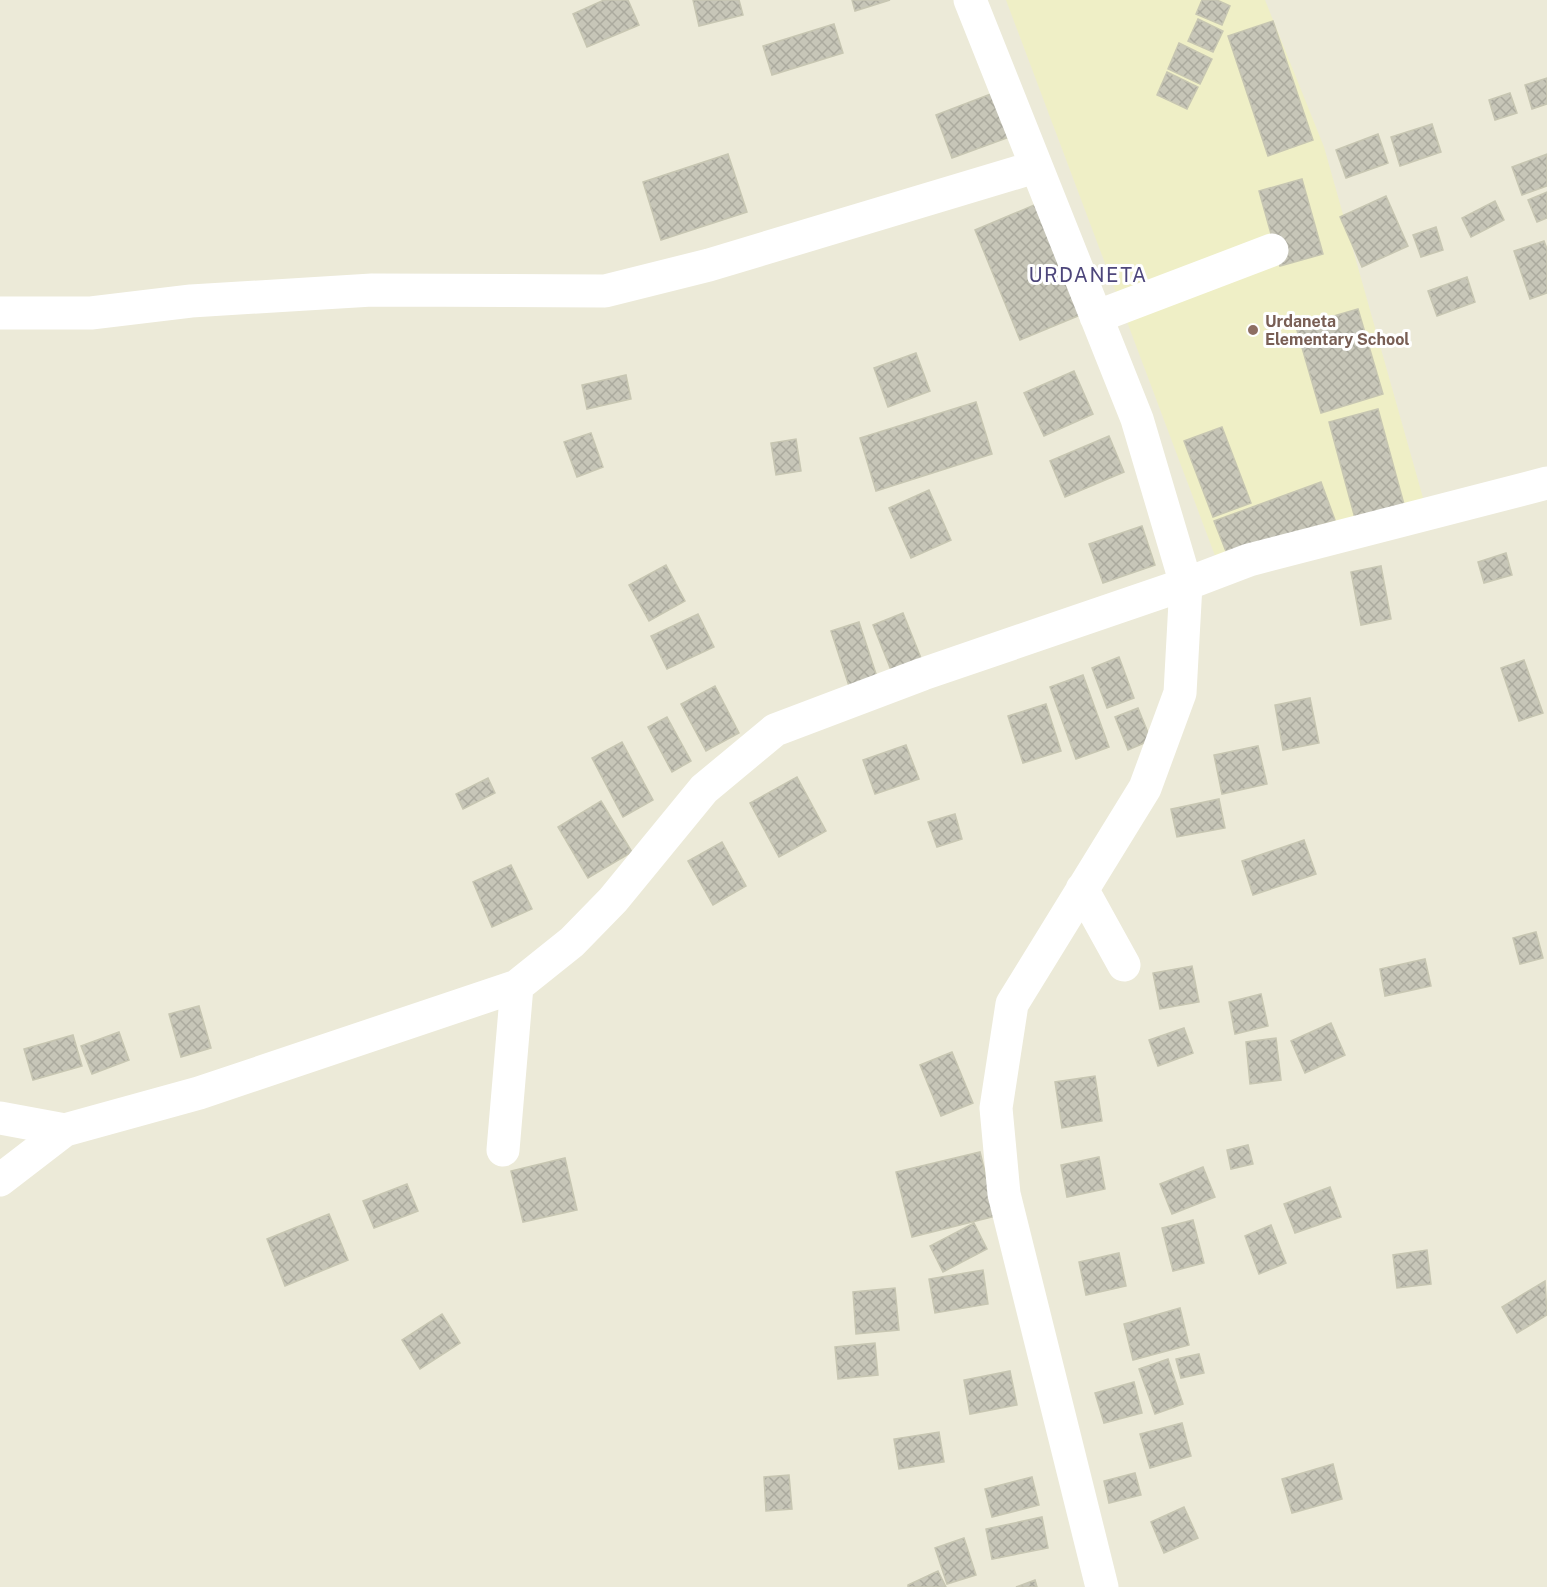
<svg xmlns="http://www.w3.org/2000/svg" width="1547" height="1587" font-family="'Public Sans',sans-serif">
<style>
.education{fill:#efefc6}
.building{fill:url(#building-cross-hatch);stroke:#c7c6b2;stroke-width:1.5}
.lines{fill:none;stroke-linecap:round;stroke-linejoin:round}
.minor{stroke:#fff;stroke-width:33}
.education-dot{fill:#8d6e63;stroke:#fff;stroke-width:2}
.labels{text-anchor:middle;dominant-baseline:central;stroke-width:6;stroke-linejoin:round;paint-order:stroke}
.education-label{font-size:16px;font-weight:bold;fill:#785e54;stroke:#fff;text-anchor:start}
.quarter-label{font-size:20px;letter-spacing:1.5px;fill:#4d467b;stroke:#fff}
</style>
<defs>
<pattern id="building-cross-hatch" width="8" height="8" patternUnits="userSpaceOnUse" patternTransform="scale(1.5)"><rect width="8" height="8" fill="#c7c6b8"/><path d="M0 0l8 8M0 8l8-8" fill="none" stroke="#abaa9e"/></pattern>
</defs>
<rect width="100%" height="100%" fill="#ecead8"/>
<path class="education" d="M1006 0H1265L1324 147 1427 512 1217 561Z"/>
<path class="building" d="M604 0H628L639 25 587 47 573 14Z
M693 0H739L743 15 699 26Z
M852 0H890L855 11Z
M1202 0H1217L1230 6 1222 25 1196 14Z
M1198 19 1223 31 1213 52 1188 41Z
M1273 21 1313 140 1268 156 1228 36Z
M834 24 843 53 772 75 763 46Z
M1179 43 1212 59 1200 84 1168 69Z
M1167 72 1198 87 1187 109 1157 95Z
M1547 78V104L1532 109 1525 85Z
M996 92 1012 136 952 158 936 115Z
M1510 93 1517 113 1495 120 1489 100Z
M1432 124 1441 152 1400 166 1391 137Z
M1378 134 1388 163 1346 178 1336 150Z
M728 154 747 212 661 240 643 182Z
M1547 154V186L1522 195 1512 167Z
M1302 179 1323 254 1280 266 1259 191Z
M1547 192V218L1537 222 1528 200Z
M1386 196 1408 246 1362 267 1340 217Z
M1495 201 1504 220 1471 237 1462 218Z
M1039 203 1085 313 1020 340 975 230Z
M1436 227 1443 250 1421 257 1413 235Z
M1544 241 1547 249V293L1530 299 1514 251Z
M1467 277 1475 302 1437 316 1428 291Z
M1358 309 1383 394 1321 413 1296 327Z
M916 353 930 391 888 407 874 368Z
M1074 371 1093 414 1044 436 1024 393Z
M626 375 631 399 587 409 582 385Z
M976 402 992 454 876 491 860 438Z
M1378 409 1405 508 1356 522 1329 422Z
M1222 427 1251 503 1213 517 1184 441Z
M591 433 603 467 577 477 564 442Z
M1109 436 1124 472 1065 497 1050 461Z
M796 439 801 471 776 475 771 443Z
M1321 482 1335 520 1229 559 1214 521Z
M929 490 951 540 911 558 889 508Z
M1142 526 1155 565 1103 583 1089 544Z
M1506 553 1512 575 1484 583 1478 562Z
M666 565 685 601 649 621 629 585Z
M1381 566 1391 619 1361 625 1351 572Z
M903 613 921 658 891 670 873 625Z
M698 614 714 647 667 669 651 636Z
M859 622 878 680 850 689 831 631Z
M1119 657 1134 698 1107 708 1092 668Z
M1524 660 1543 713 1519 721 1501 668Z
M1083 675 1109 747 1076 759 1050 687Z
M715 686 739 733 706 751 681 704Z
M1310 698 1319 743 1283 750 1275 705Z
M1046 704 1061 751 1023 763 1008 716Z
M1138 708 1151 740 1128 750 1115 717Z
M667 717 691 761 672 772 648 727Z
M622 742 653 800 623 817 592 758Z
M906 745 919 779 875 794 863 760Z
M1258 746 1267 784 1222 794 1214 755Z
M797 777 826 831 779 857 750 803Z
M488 778 495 793 463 809 456 794Z
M1219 799 1225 828 1177 837 1171 809Z
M601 801 632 852 588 878 558 827Z
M955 814 962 839 937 847 928 822Z
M1304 840 1316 874 1253 895 1242 861Z
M722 842 746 886 713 905 688 861Z
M511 865 532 909 492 927 473 882Z
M1536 932 1543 958 1520 964 1513 938Z
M1425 959 1431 986 1385 996 1380 969Z
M1192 966 1199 1002 1160 1009 1153 973Z
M1261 994 1268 1026 1235 1034 1229 1002Z
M199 1006 211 1048 181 1057 169 1014Z
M1331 1023 1345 1055 1305 1073 1291 1041Z
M1184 1028 1193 1053 1158 1066 1149 1040Z
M119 1032 129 1060 92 1074 81 1046Z
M73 1035 82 1066 33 1080 24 1049Z
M1276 1038 1281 1080 1250 1084 1246 1042Z
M952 1052 973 1103 941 1116 920 1065Z
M1095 1076 1102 1121 1062 1128 1055 1082Z
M1248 1145 1253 1164 1231 1169 1227 1150Z
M980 1152 996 1216 912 1237 896 1172Z
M1099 1157 1105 1189 1067 1197 1061 1165Z
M565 1158 577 1210 523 1222 511 1171Z
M1203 1167 1215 1197 1172 1214 1160 1184Z
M407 1184 418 1211 374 1228 363 1201Z
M1330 1187 1341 1217 1295 1233 1284 1204Z
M329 1214 348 1260 285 1286 267 1239Z
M1193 1220 1204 1263 1173 1271 1162 1228Z
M974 1223 987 1249 943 1272 930 1246Z
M1271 1225 1286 1263 1259 1274 1245 1236Z
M1427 1250 1431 1284 1397 1288 1393 1255Z
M1119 1253 1126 1286 1086 1295 1079 1262Z
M983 1270 988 1304 935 1313 929 1279Z
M1545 1281 1547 1315 1517 1333 1502 1307Z
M895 1288 899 1330 856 1334 853 1292Z
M1180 1308 1189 1345 1133 1360 1124 1324Z
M442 1314 460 1343 420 1369 402 1340Z
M875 1343 878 1375 838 1379 835 1347Z
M1199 1354 1204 1373 1181 1378 1176 1359Z
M1168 1359 1183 1404 1155 1414 1139 1369Z
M1010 1371 1017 1405 970 1414 964 1380Z
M1134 1382 1142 1413 1104 1423 1095 1393Z
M1182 1423 1191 1456 1150 1468 1140 1434Z
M939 1432 944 1462 899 1469 894 1439Z
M1333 1464 1342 1499 1292 1513 1282 1479Z
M1135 1473 1141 1495 1109 1503 1104 1481Z
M789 1475 792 1509 766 1511 764 1477Z
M1032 1477 1039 1505 992 1517 985 1489Z
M1184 1507 1198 1538 1164 1553 1151 1522Z
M1042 1517 1048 1548 992 1559 986 1529Z
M964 1538 976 1575 947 1584 935 1548Z
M938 1571 946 1587H908V1585Z
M1035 1580 1037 1587H1016Z"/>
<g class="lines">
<path class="minor" d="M970 0 1137 419 1186 584 1180 693 1145 788 1012 1004 996 1108 1004 1194 1102 1587
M0 313H91L191 301 372 290 605 291 709 265 1035 167
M1096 317 1272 250
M1082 889 1124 965
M0 1118 65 1130
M503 1150 517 986
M0 1180 65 1130 199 1093 517 986 572 942 613 900 704 789 775 730 923 674 1186 584 1249 560 1547 483"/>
</g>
<circle class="education-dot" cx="1253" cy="330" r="6"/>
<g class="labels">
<g class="education-label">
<text x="1265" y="321">Urdaneta<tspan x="1265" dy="18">Elementary School</tspan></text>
</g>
<g class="quarter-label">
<text x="1088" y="275">URDANETA</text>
</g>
</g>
</svg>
